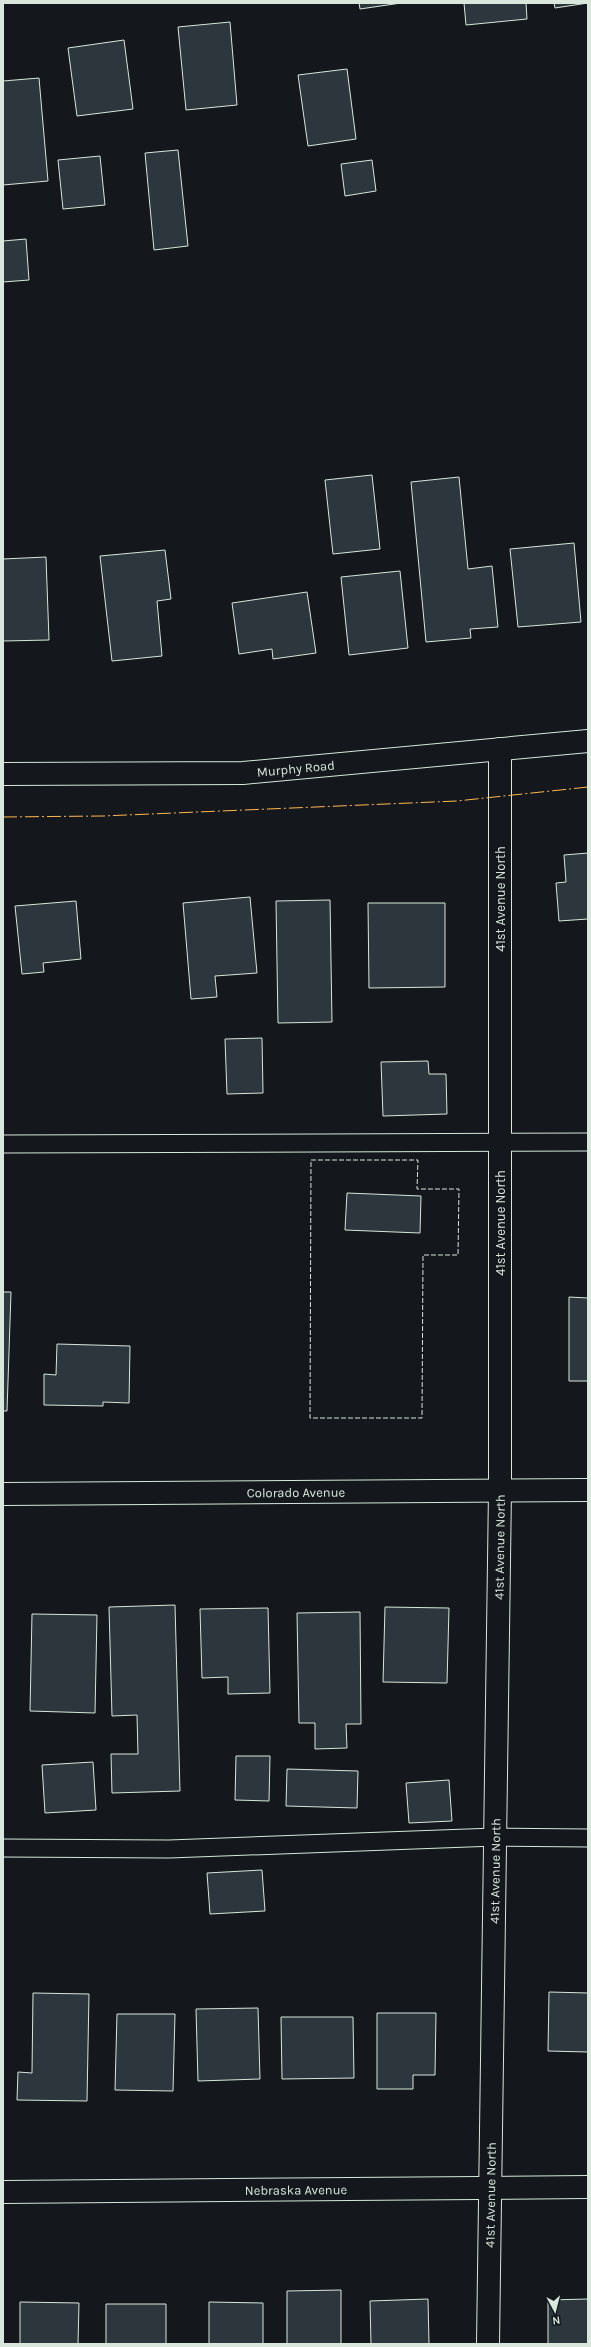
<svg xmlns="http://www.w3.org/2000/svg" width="591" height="2347" font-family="Karla,sans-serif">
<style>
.building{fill:#2c363c;stroke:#d8e6dc}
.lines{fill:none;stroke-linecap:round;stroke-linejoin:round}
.service-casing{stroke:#d8e6dc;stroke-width:19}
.minor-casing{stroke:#d8e6dc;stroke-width:24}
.primary-casing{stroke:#d8e6dc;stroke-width:24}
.service{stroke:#14181c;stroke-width:17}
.minor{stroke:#14181c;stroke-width:22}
.primary{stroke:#14181c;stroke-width:22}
.fence{stroke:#d8e6dc;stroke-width:1;stroke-dasharray:5 2;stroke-linecap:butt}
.power{stroke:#ffb74d;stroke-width:1;stroke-dasharray:14 3 2 3;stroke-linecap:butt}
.labels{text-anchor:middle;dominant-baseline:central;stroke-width:3;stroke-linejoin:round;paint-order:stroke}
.street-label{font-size:13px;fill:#d8e6dc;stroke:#14181c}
</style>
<rect width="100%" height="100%" fill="#14181c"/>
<path class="building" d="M359 3H401L360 9Z
M464 3H526L527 19 466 25Z
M554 3H588L555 8Z
M230 22 237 105 186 110 178 27Z
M124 40 133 109 77 116 68 48Z
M347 69 356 139 308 146 298 75Z
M39 78 48 181 3 185V81Z
M178 150 188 246 154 250 145 153Z
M100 156 105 205 63 209 58 160Z
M372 160 376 191 345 196 341 164Z
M26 239 29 280 3 282V241Z
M372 475 380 549 333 554 325 480Z
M459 477 468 569 492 566 498 627 470 629 471 638 426 642 411 482Z
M574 543 581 622 518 627 510 549Z
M165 550 171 599 157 601 162 656 112 661 100 556Z
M46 557 49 640 3 641V559Z
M400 571 408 648 349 655 341 577Z
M307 592 316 653 273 659 272 649 239 654 232 603Z
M588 853V919L559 921 556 883 566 882 564 855Z
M250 897 257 973 215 976 217 997 191 999 183 903Z
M330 900 332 1022 278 1023 276 901Z
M76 901 81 959 43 963 44 972 22 974 15 906Z
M368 903H445V987L369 988Z
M262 1038 263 1093 227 1094 225 1039Z
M428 1061 429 1074H446L447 1114 383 1116 381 1062Z
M347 1193 421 1196 420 1233 345 1230Z
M3 1292H11L7 1411H3Z
M569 1297 588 1298V1381H569Z
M57 1344 130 1346 129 1403 103 1402V1406L44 1405V1374L56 1375Z
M175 1605 180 1791 112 1793 111 1754H138L137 1715 112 1716 109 1607Z
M385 1607 449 1608 447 1683 383 1682Z
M268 1608 270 1693 228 1694V1677L202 1678 200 1609Z
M360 1612 361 1724H346L347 1748 315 1749V1723H299L297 1613Z
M32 1614 97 1615 95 1713 30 1711Z
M236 1756H270L269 1801 235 1800Z
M93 1762 96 1810 45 1813 42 1765Z
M287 1769 358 1771 357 1808 286 1806Z
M449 1780 452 1821 409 1823 406 1783Z
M262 1870 265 1911 210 1914 207 1873Z
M549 1992 588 1993V2052L548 2051Z
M33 1993 89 1994 87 2101 17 2100 18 2072 32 2073Z
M258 2008 260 2079 198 2081 196 2009Z
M377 2013H436L435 2075H413V2089H377Z
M117 2014H175L173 2091 115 2090Z
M281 2017H353L354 2078 282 2079Z
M341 2290V2344H287V2291Z
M428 2299 429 2344H371L370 2301Z
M588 2299V2344H548V2300Z
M20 2302 79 2303 78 2344H20Z
M209 2302 263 2303V2344H209Z
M106 2304H166V2344H106Z"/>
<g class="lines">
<g class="service-casing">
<path id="service" d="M3 1144 588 1142
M3 1848 169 1849 495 1837 588 1838"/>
</g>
<g class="minor-casing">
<g id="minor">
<path id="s1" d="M3 1494 588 1490"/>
<path id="s2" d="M3 2192 588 2187"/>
<path id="s3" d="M488 2344 500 1490V749"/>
</g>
</g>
<g class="primary-casing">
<g id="primary">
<path id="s4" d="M3 774 243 773 588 741"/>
</g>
</g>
<use href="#service" class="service"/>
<use href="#minor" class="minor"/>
<use href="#primary" class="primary"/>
<path class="fence" d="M311 1160H418L417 1189H459L458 1255H423L422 1418H310Z"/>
<path class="power" d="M3 817 103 816 457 801 588 787"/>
</g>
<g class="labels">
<g class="street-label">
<text stroke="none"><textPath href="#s4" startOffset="293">Murphy Road</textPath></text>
<text transform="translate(500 899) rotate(-90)">41st Avenue North</text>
<text transform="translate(500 1223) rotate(-90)">41st Avenue North</text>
<text stroke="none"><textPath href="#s1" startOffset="293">Colorado Avenue</textPath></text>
<text stroke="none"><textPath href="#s3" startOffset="797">41st Avenue North</textPath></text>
<text stroke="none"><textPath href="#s3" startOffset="473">41st Avenue North</textPath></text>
<text stroke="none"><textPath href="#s2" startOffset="293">Nebraska Avenue</textPath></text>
<text stroke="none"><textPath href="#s3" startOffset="149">41st Avenue North</textPath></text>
</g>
</g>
<rect width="591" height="2347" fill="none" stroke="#d8e6dc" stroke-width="8"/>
<g transform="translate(555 2311) rotate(173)" stroke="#14181c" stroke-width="3" paint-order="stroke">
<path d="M0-3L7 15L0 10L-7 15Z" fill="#d8e6dc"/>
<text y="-6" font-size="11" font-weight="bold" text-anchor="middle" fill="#d8e6dc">N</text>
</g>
</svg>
